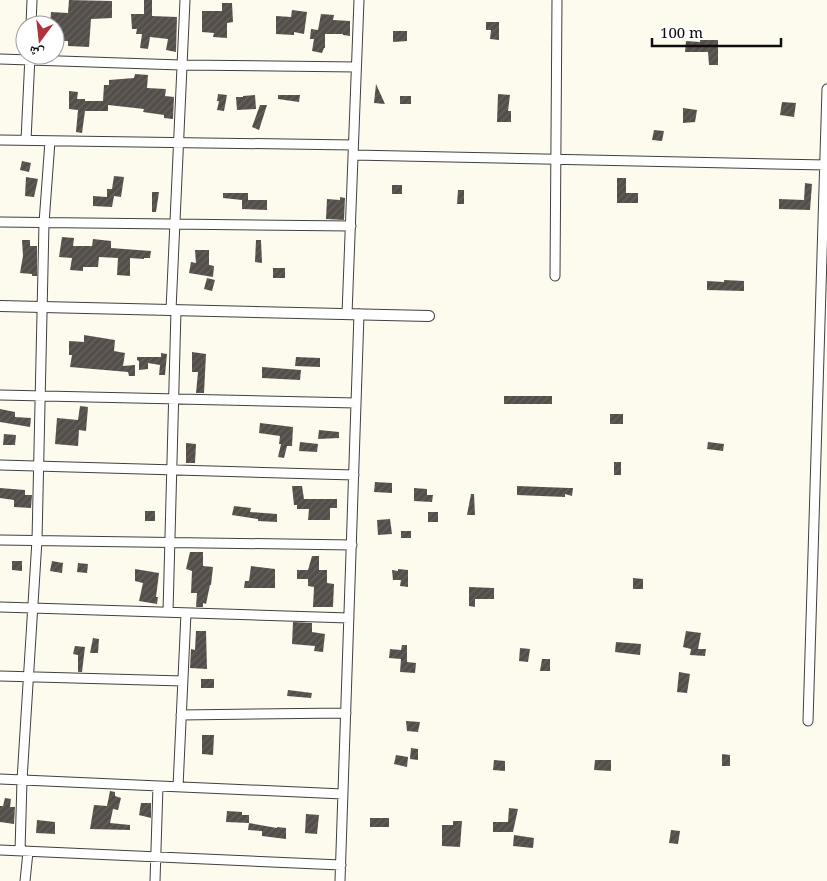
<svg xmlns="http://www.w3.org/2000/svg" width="827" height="881" font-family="'Noto Serif','Noto Naskh Arabic',serif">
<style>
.building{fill:url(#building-hatch)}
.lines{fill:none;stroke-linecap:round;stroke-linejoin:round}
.minor-casing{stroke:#404040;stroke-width:11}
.tertiary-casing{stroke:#404040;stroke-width:12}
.minor{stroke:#fff;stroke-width:9}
.tertiary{stroke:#fff;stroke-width:10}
</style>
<defs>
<pattern id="building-hatch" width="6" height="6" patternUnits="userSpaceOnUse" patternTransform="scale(1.25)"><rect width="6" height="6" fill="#544e4a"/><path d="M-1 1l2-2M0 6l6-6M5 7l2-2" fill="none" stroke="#686360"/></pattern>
</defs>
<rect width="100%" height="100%" fill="#fdfaee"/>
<path class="building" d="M69 0 112 1V18L91 19 89 47 68 46V41H60L61 33H57L55 25H50L51 12 68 13Z
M144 0H152V16L177 17 176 52 166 50 168 39 150 37 148 49 140 48 142 34H136L137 29H132L131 14H144Z
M222 3H232L233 22 227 23V38L213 37 214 33 202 32V11H222Z
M292 10 307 12 304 34 294 32V35L276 34V16L291 17Z
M321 14 334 15 333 20 350 21V36L343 35V34H325V48H324L322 53 312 51 314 39H310L311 29 318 30Z
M486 22H499V40L490 39 491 30H486Z
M393 31H407V41L393 42Z
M700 40H718V65H709L708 52H685L686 41 700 42Z
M135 74 148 75 147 88 166 89 165 96 174 97 173 119 164 118V115L143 112 144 109 108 105V111H85L82 133 76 132 78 110 69 109V91L78 92 77 99H85V101H103L104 85H109V80L134 78Z
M376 84 385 104 374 103Z
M218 94 227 95 224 111 217 110 219 101H217Z
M498 94 510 95 508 111H511V122H497Z
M255 95 256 109 237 110 236 97H243V96Z
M278 95H300L299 102 278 99Z
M400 96H411V104H400Z
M782 102 796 103 794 117 780 115Z
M260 105H267L259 130 252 127Z
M683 108 697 110 695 122 683 123Z
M654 130 664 131 662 141 652 140Z
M22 161 31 163 29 172 20 170Z
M114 176 124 177 121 197 114 196 112 207 93 206V196L107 197V189H112Z
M26 177 38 179 34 197 25 196Z
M617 178H626V193H638V203H617Z
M805 183 812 184 810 210 779 209V199L804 200Z
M392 185H402V194H392Z
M458 190H464V204H457Z
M152 192H159L156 212H152Z
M223 193H248V200H267V210L242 209V200L223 198Z
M340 197 345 198 344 220 326 219 327 199 340 200Z
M62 237 74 238 73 246H92L93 239 111 241V248L151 251 150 258H144V259L130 258V276L117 275 118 258 99 257 98 267H83V271L70 270 72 258 59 257Z
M22 240H30V246H37V276H32V274L20 273 23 256Z
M256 240H261L262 263 255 262Z
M195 250H209V265L214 266 213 277 189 273 191 262 196 263Z
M273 268H285V278H273Z
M207 278 215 280 212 291 204 289Z
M724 280 744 281V291L707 290V281L724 282Z
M84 335 115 340 114 351 125 353 123 366 135 365V376H129L128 372 70 367 72 355H69V341L84 342Z
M192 352 206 354 204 393H196L198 372H192Z
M161 353 167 354 165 375H159L160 365 148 363V369L139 370V361L137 360V357H161Z
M296 357 320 358V367L295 366Z
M262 367 301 370 300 380 262 378Z
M504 396H552V404H504Z
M80 406 88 407 86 431 79 430 78 446 55 444 57 418 78 420Z
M0 409 15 412V417L31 418 30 427 0 422Z
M610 414H623V424H610Z
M260 423 293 427 292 446H287L284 458 278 457 281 444H279L280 436 259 433Z
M319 430 339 432V438L318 439Z
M4 434 16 435 15 445H3Z
M300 442 318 444 317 452 299 451Z
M708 442 724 444 723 451 707 449Z
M186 443 196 444 195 463H186Z
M614 462H621V475H614Z
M375 482 392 483V493L374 492Z
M292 486H302L304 499H337V508H330V520H308L309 509H297V505H294Z
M517 486 569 488H573L572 496 565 494V497L517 495Z
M0 488 25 490V495H32L31 508 14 507V500L0 498Z
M414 488 427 489V495H433L432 502 414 501Z
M471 494H474L475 515H467Z
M234 506 251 508 250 512 277 514V522L258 521V519L232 515Z
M145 511H155V521H145Z
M428 512H438V522H428Z
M390 519 392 534 378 535 377 520Z
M401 531H411V538H401Z
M190 552H203V566L213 567 211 585H210L206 604 203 603V607H196L197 593H191L192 571 186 569Z
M312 556H319V570H327V583L334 584 333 607H313L314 587 308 586V579H297V570H308Z
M12 561H22V571L12 570Z
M52 561 63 563 62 573 50 571Z
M78 563 88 564 87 573 77 572Z
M251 566 275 569V588H244L245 581H249Z
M135 569 159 573 156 597H158L157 604 139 601 143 583 135 581Z
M398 569 408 570V587L400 586 401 580H393L392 570 398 571Z
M633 578 643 579V589H633Z
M469 587 494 588V599H475V607L469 606Z
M293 622 312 623V632L325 634 323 652 314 651 315 646 292 644Z
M196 631H206L207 669 190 668 191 649 195 650Z
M686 631 701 633 698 649H706L705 656 690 655 691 649 683 647Z
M93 638 99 639 98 653H90Z
M616 642 641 644 640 655 615 652Z
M402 645H407V662L416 663 415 673 400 672 401 659 389 658 390 649 401 650Z
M75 646 85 647 82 672H78V655L73 654Z
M520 648 530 649 528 662 519 661Z
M542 659H550V671H540Z
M679 672 690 674 687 693 677 692Z
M201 679H214V688H201Z
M288 690 312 693 311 698 287 696Z
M406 721 420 722 418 732 407 731Z
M202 735H214L213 755 202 754Z
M411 748 418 749V760L410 759Z
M722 754 730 755V766H722Z
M396 755 408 757 407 767 394 764Z
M494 760 505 761V771L493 770Z
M595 760H611V771L594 770Z
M110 791 115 792V796L121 798 118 810 113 809 110 823 130 825V830L90 829 94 805 107 806Z
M5 798 11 799 10 807H15L14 824 0 822V806H3Z
M141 803H151V818L139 815Z
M509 808 518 809 513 832H493V822H508Z
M227 811 242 812V815H249V823L226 822Z
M306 814 319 815 317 834 305 833Z
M370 818H389V827H370Z
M37 820 55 822V834L36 833Z
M453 821H462L460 847 442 846V825H453Z
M249 823 277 828V827L286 828V839L262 836V831L248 830Z
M671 830 680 831 678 844 669 843Z
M514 835 534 838 533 848 513 846Z"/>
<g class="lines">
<g class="minor-casing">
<path id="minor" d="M31 25 32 0
M0 59 181 65 356 67
M0 140 353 145
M26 140 30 56
M353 155 827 165
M0 222 351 226
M555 276 557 0
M171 310 185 0
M347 314 359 0
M0 395 356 403
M0 465 354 475
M0 540 352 545
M0 607 349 618
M168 612 176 310
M0 676 183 681
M181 715 346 713
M808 721 827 89
M0 779 343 794
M178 787 186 613
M0 850 341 865
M20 851 22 780 37 540 44 223 50 141
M25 881 28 852
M155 881 158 786
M340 881 359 314"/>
</g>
<g class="tertiary-casing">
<path id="tertiary" d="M0 306 429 316"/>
</g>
<use href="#minor" class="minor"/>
<use href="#tertiary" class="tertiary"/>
</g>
<g transform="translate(40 40) rotate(195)"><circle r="24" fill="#ffffff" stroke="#9e9e9e"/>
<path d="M0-4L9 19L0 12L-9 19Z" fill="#ad343d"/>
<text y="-8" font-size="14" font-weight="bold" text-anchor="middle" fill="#0d0d0d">ش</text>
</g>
<path d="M652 38v8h129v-8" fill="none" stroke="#0d0d0d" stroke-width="2.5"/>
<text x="660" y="38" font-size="15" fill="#0d0d0d" stroke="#ffffff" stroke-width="4" paint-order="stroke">100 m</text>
</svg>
